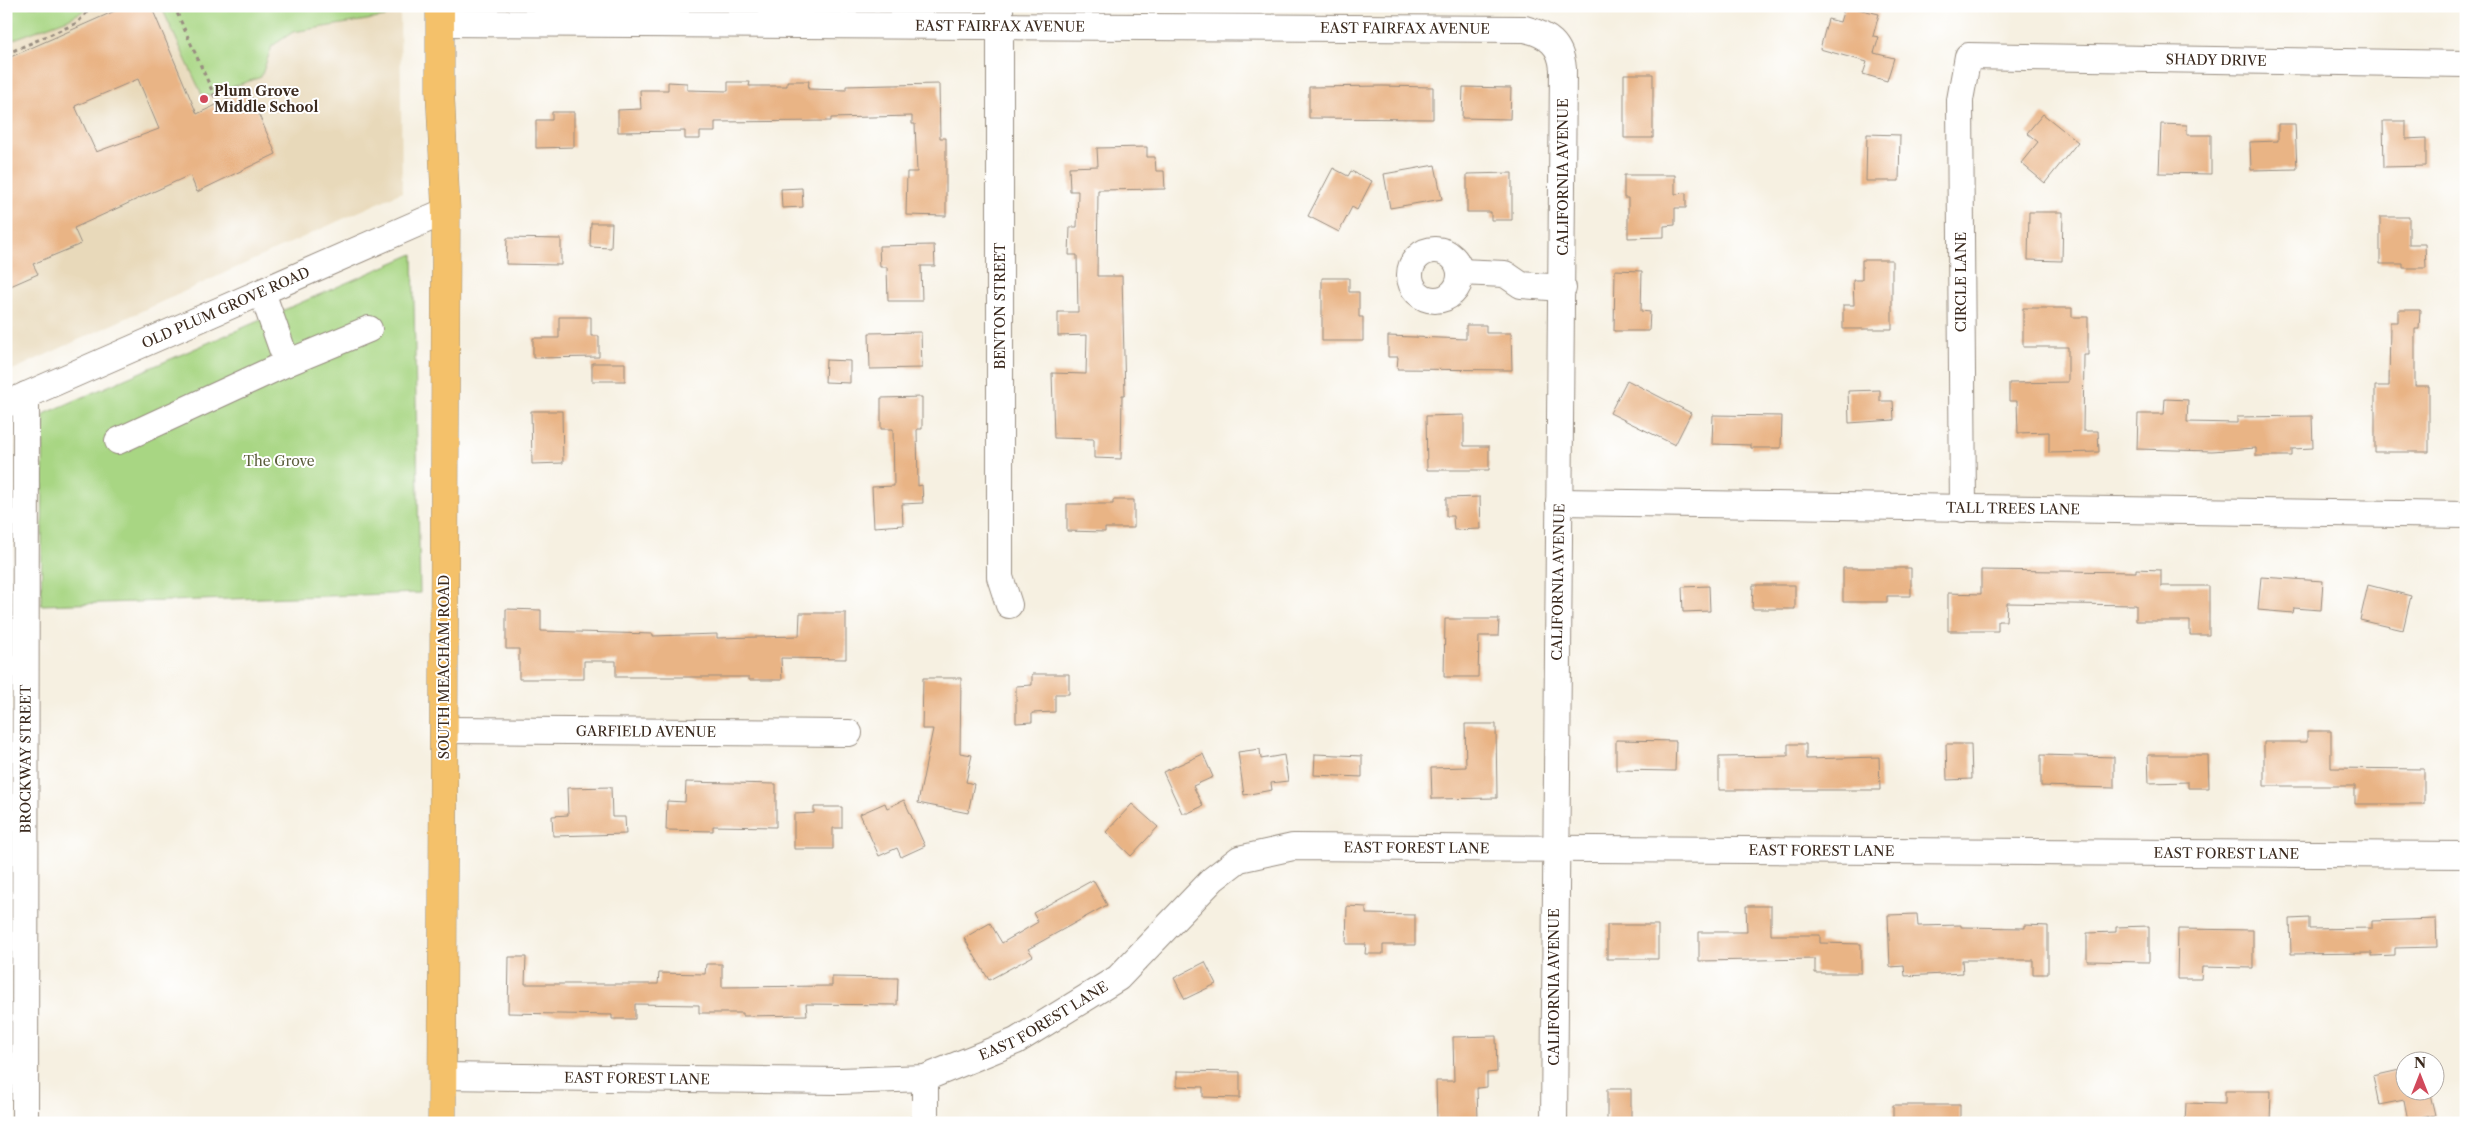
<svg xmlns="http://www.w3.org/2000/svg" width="2472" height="1129" font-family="'Libre Caslon Text',serif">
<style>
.built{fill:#e8d9ba}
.green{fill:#a8d683;stroke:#728050}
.building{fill:#e9b485;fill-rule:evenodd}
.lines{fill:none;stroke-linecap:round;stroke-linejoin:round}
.minor-casing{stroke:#988d80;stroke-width:28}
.major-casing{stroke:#988d80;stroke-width:29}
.path{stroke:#988d80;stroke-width:3;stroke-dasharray:4 4;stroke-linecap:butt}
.minor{stroke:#fff;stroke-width:26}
.major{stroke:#f4c16a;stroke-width:28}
.poi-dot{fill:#d1495b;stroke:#fff;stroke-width:2}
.labels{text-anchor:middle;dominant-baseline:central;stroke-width:4;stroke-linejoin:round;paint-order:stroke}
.street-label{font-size:14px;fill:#3b2a1e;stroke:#fff}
.poi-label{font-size:14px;font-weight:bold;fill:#3b2a1e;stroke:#fff;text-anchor:start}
.park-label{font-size:14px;fill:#5c5e3c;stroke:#fff}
</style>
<rect width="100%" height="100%" fill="#fff"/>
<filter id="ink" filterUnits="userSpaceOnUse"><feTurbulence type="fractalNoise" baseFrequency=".02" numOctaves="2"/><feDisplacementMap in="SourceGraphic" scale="10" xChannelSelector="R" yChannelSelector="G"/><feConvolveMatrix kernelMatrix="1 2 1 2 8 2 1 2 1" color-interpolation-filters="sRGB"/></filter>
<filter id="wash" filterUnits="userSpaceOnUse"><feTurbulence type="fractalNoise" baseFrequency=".0096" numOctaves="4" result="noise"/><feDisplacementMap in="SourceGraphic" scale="20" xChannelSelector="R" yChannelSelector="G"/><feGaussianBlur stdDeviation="1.12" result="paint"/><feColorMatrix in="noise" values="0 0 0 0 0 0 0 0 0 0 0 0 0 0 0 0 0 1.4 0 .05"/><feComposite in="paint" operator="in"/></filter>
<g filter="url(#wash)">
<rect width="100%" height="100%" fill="#f6f0e1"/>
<path class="built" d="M6 6H400L402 192 6 373Z"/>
<path class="green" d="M6 6H93L68 19 6 42Z
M161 6H396L385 17 293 32 272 46 261 77 203 97Z
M413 254 420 593 41 605 44 414Z"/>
<g id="blocks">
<path class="building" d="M126 6H151L197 114 248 90 276 154 197 192 190 175 74 228 81 244 33 264 38 274 6 288V59ZM138 79 159 129 96 152 75 106Z
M1845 6 1879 14 1873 36 1879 37 1874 53 1894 58 1887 81 1863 74 1867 62 1820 49 1828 19 1840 22Z
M1624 74H1653V138H1624Z
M787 81H809L808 89 846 90V86L939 84 940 138H946V216L906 215 907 172H917L915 124H912V116L831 118V121L715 122V132H700V139H685V131L618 132V110L641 109 640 90H668V82L687 83V90L728 91V82H750L749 86H787Z
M1382 86 1433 87V119L1309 118V87Z
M1463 87 1511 88 1510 119 1462 118Z
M552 112H574V147L536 148V120H552Z
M2043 114 2078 142 2045 183 2021 163 2038 142 2027 133Z
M2383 121H2406V139L2426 138V166L2384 167Z
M2161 124 2187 125V135H2211V174L2159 173Z
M2278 124H2295L2297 169 2251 170 2250 142 2278 141Z
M1867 134 1900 135 1899 181H1866Z
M1147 147V157H1155L1156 171H1164L1165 189 1098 190 1097 276H1122L1125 395H1122L1121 459 1094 458V439L1054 438 1052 373 1086 374 1087 335 1058 336V312H1078L1077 255H1069L1070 227H1077L1078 191H1070L1069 167 1098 166 1097 148Z
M1435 165 1442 199 1390 208 1384 174Z
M1333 168 1348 176 1351 171 1372 181 1357 210 1352 207 1339 232 1308 216Z
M1512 173V220H1491V212H1467V174Z
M1624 175H1675V194L1686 193V208H1675V225L1664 226V237L1628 238V198H1624Z
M802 188 803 207 782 208 781 189Z
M2029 212H2063L2062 261 2028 260Z
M2380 217H2409V244H2425L2426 268H2403V264H2380Z
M591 223H612L611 248 590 247Z
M507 238 561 239V265L506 264Z
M934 245 935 266H921L922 301H888L887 267H880L879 246Z
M1862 260H1892V329H1843V305H1854L1853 280H1862Z
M1615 270 1642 271 1641 311 1650 312 1649 331H1614Z
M1322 278H1349V292H1359V317H1363V341H1322Z
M2023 308H2072V317H2088V355H2084L2083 431H2098L2099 452 2049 453V432L2018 433 2017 401H2009V383L2068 382V347H2023Z
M2398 310H2420L2419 329H2415V386H2429V452H2375V386H2389L2390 322H2398Z
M559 317H591V336H599V357L533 358V338H559Z
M1466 325H1486V333H1511L1512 370 1397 369 1398 357H1388V336L1466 339Z
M921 332 922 368 870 369 869 333Z
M826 360 850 361V383L825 382Z
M592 363H625V381H592Z
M1627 380 1691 413 1675 445 1610 413Z
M1880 390V401H1893L1894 420 1849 423 1848 391Z
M922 397V429H917L918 486 922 485 923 503 902 504 903 525 874 527 872 487 894 486 893 429H881V398Z
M2165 399 2188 400 2187 422 2237 423V417L2312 416 2313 448 2292 449V456H2256V448L2212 451 2137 449 2138 414H2164Z
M531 411H562L563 463 532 464Z
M1464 415V446H1489V470H1427L1426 416Z
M1713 415 1782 416 1781 448H1751V445L1712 444Z
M1480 497 1481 529 1454 530 1453 516H1446V498Z
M1113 500H1134V528H1105V532L1067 531V504H1113Z
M1843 568H1911V596H1887V602H1843Z
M2136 569 2161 570V586H2209V635H2190V621H2136V605L2007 603 2006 621H1998V631H1948V593L1981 594V570L2136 572Z
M2261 577 2323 581 2321 610 2294 608 2293 613 2258 610Z
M1753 585H1795V609H1752Z
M2368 585 2411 596 2403 630 2360 620Z
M1709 586 1710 611 1683 612 1682 587Z
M506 609 541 610V631L653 634V636L717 634V638L799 636 800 613H846V659L781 658 782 680H749V677H616V661H584V679H519V649H506Z
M1445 619H1499L1498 636H1479L1478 677H1444Z
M1032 674H1069V694H1055V712L1032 713V722L1016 723V686L1032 685Z
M923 678H961L960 753 972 755 966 782 974 784 968 813 918 803 933 729H922Z
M1465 724H1496L1497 798 1432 799 1431 768 1466 767Z
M2307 731H2331V768L2424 769V804H2355V786H2264V742H2307Z
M1616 740 1676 741 1675 771 1616 770Z
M1788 744H1806V759L1879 757 1880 790H1719V757L1788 756Z
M1946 744H1971L1972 779 1947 780Z
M1260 749 1261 759 1284 755 1288 781 1271 783 1272 790 1244 795 1238 752Z
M1203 754 1213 777 1193 786 1203 806 1188 813H1182L1163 772Z
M1315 754 1362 756V777L1314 775Z
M2041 755 2114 757V788L2041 786Z
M2148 755H2208L2209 788H2188V782L2149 783Z
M686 782 776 784V827L713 826V831L666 830 667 801 685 802Z
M611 787 612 817H625L626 834 553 836 552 816 568 815 567 788Z
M904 800 925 846 901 857 897 848 879 856 860 814 885 803 887 808Z
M1132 804 1158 827 1131 856 1106 832Z
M814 807H842V828H833V849H794V814L814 813Z
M1093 880 1107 905 1028 949 1033 956 989 980 964 938 990 923 1002 943 1038 922 1033 913Z
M1347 906 1366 907V914L1415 915V945H1383V954H1365L1366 944H1346Z
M1746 906H1771V935H1820V943L1861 944V973H1815V959L1699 961V932H1747Z
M1917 914 1918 926 1961 925V927L2025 928V925L2048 926V974H2033V960H1962L1963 973 1905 976 1904 966 1890 967 1888 915Z
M2309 918V929L2372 928V921L2436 919 2437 947 2395 948V955L2372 956V953L2291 954 2290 919Z
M1607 925H1658V959H1607Z
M2149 926V962L2087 961V933L2116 932V927Z
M2178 929 2253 930V968L2202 967 2201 979H2177Z
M509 957H526L525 984H658L659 973 705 974 706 964H722V987L832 986V977L898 978 897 1005 806 1004 807 1015 743 1016V1013H699V1005L635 1004V1019H612V1015L508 1013Z
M1205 962 1216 984 1185 999 1174 978Z
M1496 1036 1497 1072 1487 1073V1087L1477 1088 1478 1120 1437 1121 1436 1081H1454L1453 1037Z
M2404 1069V1092H2418L2419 1097 2430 1094 2435 1115 2408 1121 2404 1100 2379 1105 2373 1076Z
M1177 1071 1240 1072V1098L1203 1097V1087L1177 1086Z
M1607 1089H1631V1123H1607Z
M2225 1091H2271L2270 1123H2185L2186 1103 2225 1104Z
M1893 1105H1960V1123H1893Z"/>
</g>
</g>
<g filter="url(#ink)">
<use href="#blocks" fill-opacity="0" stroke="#988d80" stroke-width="1"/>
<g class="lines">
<g class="minor-casing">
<g id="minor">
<path d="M1000 6V577L1009 605"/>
<path id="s1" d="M440 23 1525 29C1548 35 1561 44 1563 69 1563 420 1554 771 1554 1123"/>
<circle cx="1435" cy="275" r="25"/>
<path d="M1460 272 1505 274 1521 285 1563 288"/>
<path d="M262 292 287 363 369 329"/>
<path id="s2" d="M6 404 446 211"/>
<path d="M118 441 287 363"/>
<path id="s3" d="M1559 502 2466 515"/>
<path id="s4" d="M1963 509 1960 100 1968 56 2466 64"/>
<path id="s5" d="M444 730 849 733"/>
<path id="s6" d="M442 1076 840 1081 925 1078 1016 1041 1118 978 1213 879 1239 859 1293 847 2466 855"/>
<path d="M925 1078V1123"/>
<path id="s7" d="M25 1123 26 395"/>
</g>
</g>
<g class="major-casing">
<path id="major" d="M440 6V90L446 211 442 1123"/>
</g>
<path class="path" d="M174 6 218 104
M6 54 77 23 93 6"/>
<use href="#minor" class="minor"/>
<use href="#major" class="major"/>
</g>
</g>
<circle class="poi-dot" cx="204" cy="99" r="5"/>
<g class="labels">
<g class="street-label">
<text stroke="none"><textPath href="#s1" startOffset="560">EAST FAIRFAX AVENUE</textPath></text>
<text stroke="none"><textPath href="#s1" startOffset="965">EAST FAIRFAX AVENUE</textPath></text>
<text stroke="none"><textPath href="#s4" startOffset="702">SHADY DRIVE</textPath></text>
<text transform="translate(1563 177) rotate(-90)">CALIFORNIA AVENUE</text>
<text transform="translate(1961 282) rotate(-90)">CIRCLE LANE</text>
<text transform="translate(1000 306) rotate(-90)">BENTON STREET</text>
<text stroke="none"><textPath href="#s2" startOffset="240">OLD PLUM GROVE ROAD</textPath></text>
<text stroke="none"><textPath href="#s3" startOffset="454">TALL TREES LANE</textPath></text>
<text transform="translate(1558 582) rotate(-89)">CALIFORNIA AVENUE</text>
<text transform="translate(444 667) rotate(-90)">SOUTH MEACHAM ROAD</text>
<text stroke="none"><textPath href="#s5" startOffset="202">GARFIELD AVENUE</textPath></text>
<text stroke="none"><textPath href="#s7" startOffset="364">BROCKWAY STREET</textPath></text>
<text stroke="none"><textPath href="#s6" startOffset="1050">EAST FOREST LANE</textPath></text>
<text stroke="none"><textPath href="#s6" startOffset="1455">EAST FOREST LANE</textPath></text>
<text stroke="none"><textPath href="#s6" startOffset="1860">EAST FOREST LANE</textPath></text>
<text transform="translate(1554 987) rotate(-90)">CALIFORNIA AVENUE</text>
<text stroke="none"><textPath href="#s6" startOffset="615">EAST FOREST LANE</textPath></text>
<text stroke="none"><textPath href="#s6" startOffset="195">EAST FOREST LANE</textPath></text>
</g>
<g class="poi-label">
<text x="214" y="91">Plum Grove<tspan x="214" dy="16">Middle School</tspan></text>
</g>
<g class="park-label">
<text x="279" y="461">The Grove</text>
</g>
</g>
<rect width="2472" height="1129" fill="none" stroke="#fff" stroke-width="25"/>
<g transform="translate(2420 1076)"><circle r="24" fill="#ffffff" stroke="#b1aaa5"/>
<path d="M0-4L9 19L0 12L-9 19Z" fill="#d1495b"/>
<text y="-8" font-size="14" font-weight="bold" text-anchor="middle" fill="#3b2a1e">N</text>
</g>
</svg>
